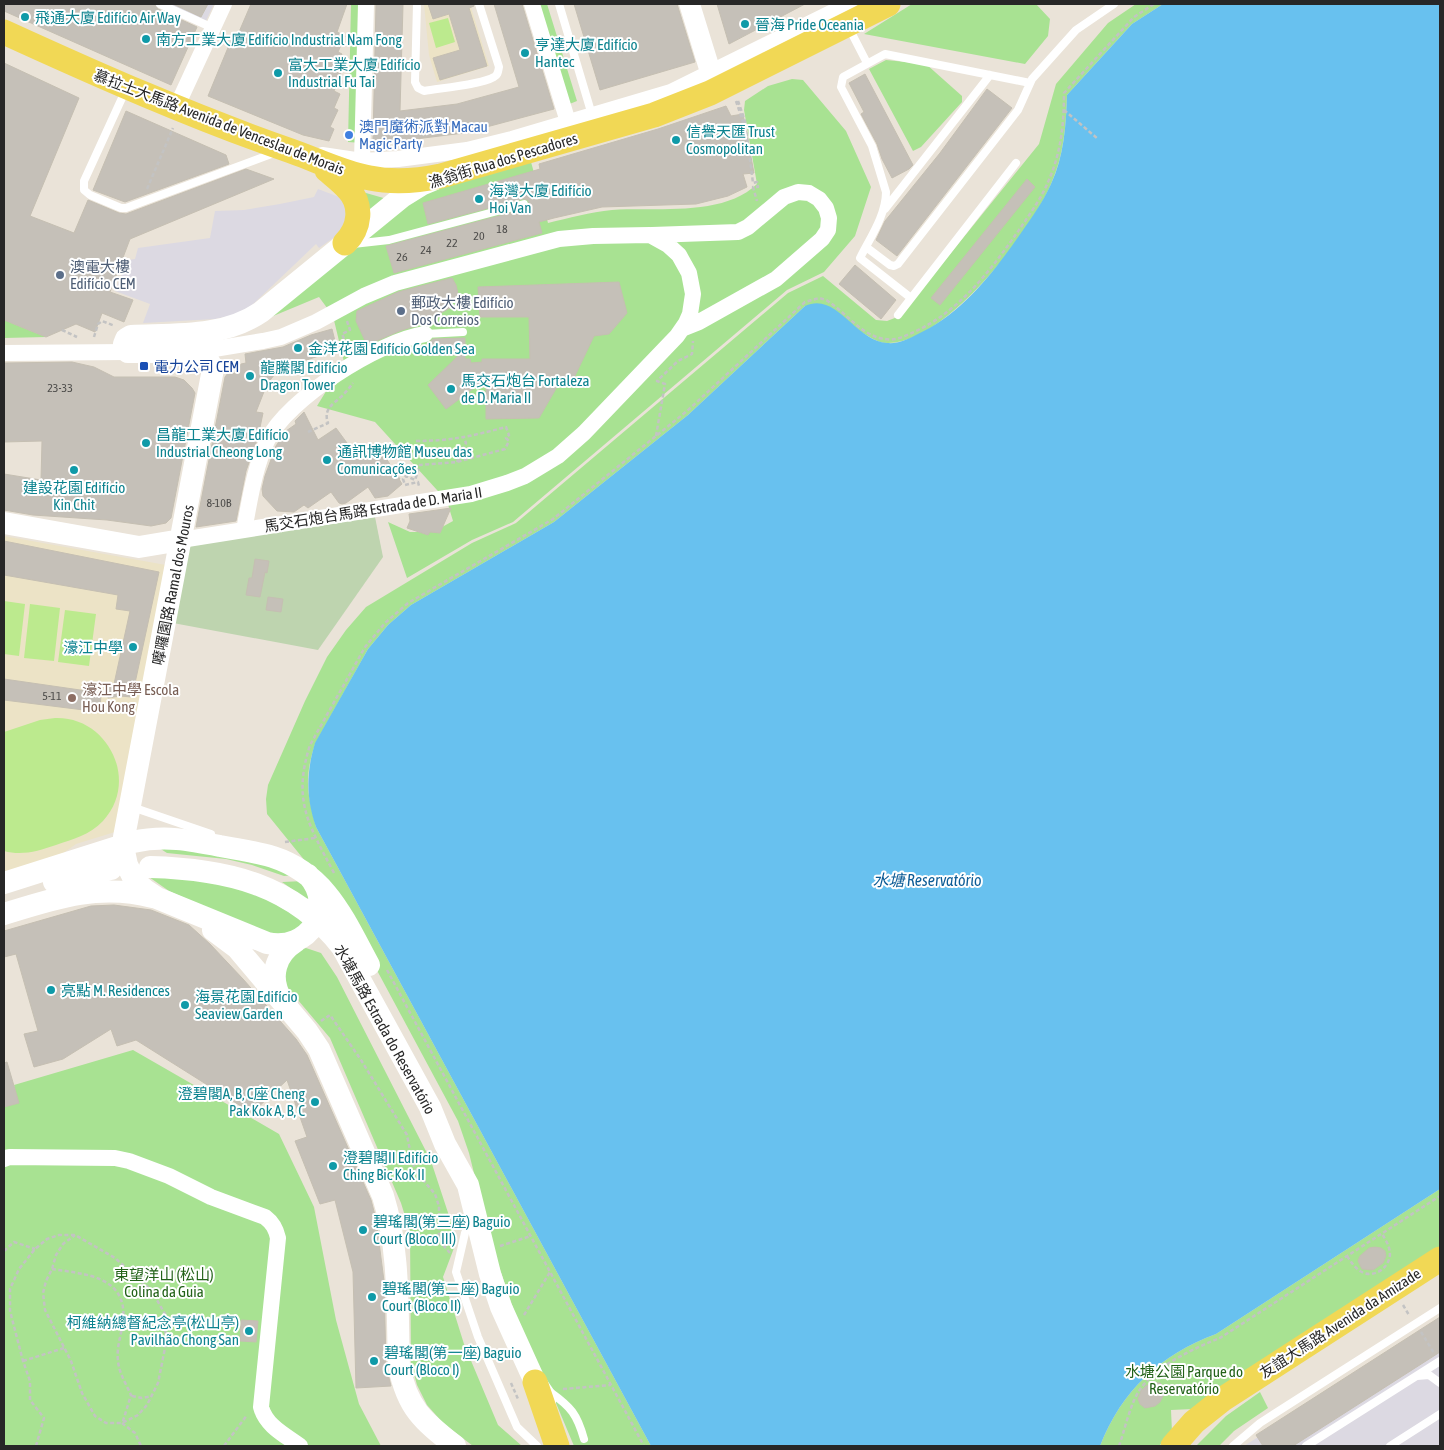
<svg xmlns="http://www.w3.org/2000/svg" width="1444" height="1450" font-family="'Asap Condensed','Noto Sans SC',sans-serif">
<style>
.industrial{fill:#dcd9e2}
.education{fill:#ece3c6}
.green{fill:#a8e292}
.cemetery{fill:#bed4af}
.pitch{fill:#bcea8e}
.water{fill:#68c1ef}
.building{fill:#c5c0b8;stroke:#c5bfb2}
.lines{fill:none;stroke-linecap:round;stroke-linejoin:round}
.path{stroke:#c3c3c3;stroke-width:2.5;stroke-dasharray:4 2.5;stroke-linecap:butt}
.lane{stroke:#fff;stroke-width:8}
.street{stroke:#fff;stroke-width:16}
.secondary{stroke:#fff;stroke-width:22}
.primary{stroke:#f1d855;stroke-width:25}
.culture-dot{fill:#0f9aa8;stroke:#fff;stroke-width:2}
.shop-dot{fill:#3f7fe0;stroke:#fff;stroke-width:2}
.service-dot{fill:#5c6f8a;stroke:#fff;stroke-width:2}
.transit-dot{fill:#1a4fb4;stroke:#fff;stroke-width:2}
.education-dot{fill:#8d6e63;stroke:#fff;stroke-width:2}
.labels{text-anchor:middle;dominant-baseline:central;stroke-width:4;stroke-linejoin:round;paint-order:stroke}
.number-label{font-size:12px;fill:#4e4d4b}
.culture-label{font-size:15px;fill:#0d838f;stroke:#fff;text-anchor:start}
.street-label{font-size:15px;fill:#272727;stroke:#fff}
.shop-label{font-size:15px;fill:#366cbe;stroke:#fff;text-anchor:start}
.service-label{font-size:15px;fill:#4e5e75;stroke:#fff;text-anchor:start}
.transit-label{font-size:15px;fill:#164399;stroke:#fff;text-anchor:start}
.education-label{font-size:15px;fill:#785e54;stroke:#fff;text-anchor:start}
.park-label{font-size:15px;fill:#226218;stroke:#fff}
.water-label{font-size:16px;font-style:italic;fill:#0c5c96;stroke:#fff}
</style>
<rect width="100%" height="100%" fill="#eae3d8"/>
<path class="industrial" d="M150 4H214L203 27Z
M318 189 339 197 350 212 343 231 319 248 316 244 251 306 234 315 215 319 143 323 150 304 115 291 128 260 135 259 138 248 210 238 215 211 244 210 280 204 314 197Z
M1440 1321V1446H1244Z"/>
<path class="education" d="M424 4H470L489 66 437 82 429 55Z
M4 536 166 565 115 832 76 844 58 857 4 874Z"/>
<path class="green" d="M351 4H365L362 143 348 142Z
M536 4H547L577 101 567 105Z
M912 4H1036L1050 19 1048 36 1025 64 864 34Z
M1136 4H1163L1132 24 1067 95C1066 126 1064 155 1051 184 1030 233 946 343 888 343 876 343 868 335 857 330 840 322 823 314 805 306L688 415 554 522 411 605 388 625 368 649 315 744C304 779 307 792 316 827L651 1446H574L545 1377 523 1337 492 1246 469 1153 458 1121 344 909 267 814 266 799 268 785 305 701 327 657 346 630 366 607 472 543 516 523 788 293 823 276 876 320 887 321 900 316 1039 144 1056 84 1108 23Z
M886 60 926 64 962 96V102L921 147 913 151 869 69Z
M792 79 803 80 846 131 871 187 855 236 824 272 787 290 513 522 472 540 407 578 388 522 410 532H433L453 521 447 501 375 422 317 406 344 362 333 316 319 297 254 324 424 192 531 162 548 223C569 218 590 212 612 210 656 207 723 217 757 184L744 110 745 101 768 86Z
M359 191 387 199 368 216Z
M4 320 46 337 4 338Z
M156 846 264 862 295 875 284 876 252 865 226 859 167 853Z
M149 877 183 878 252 890 309 924 281 941 169 891Z
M305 881 324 895 306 899 282 882Z
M306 948 321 953 337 977 431 1161 457 1240 443 1277 464 1344 498 1425 522 1446H473L443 1423 427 1405 417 1385 411 1363 410 1232 401 1203 330 1038 287 987 283 965 299 950Z
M133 1050 279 1134 314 1207 336 1320 359 1404 381 1446H4V1107L18 1103 14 1085Z
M1440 1189V1247L1193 1409 1171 1410 1172 1432 1159 1446H1100C1122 1390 1160 1355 1216 1334Z
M1260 1392 1268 1408 1234 1431 1219 1446H1196L1226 1416Z"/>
<path class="cemetery" d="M375 517 383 557 318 650 173 623 189 544Z"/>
<path class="pitch" d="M448 18 455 42 436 48 429 23Z
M4 601 25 604 19 656 4 654Z
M30 604 60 608 54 661 24 658Z
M65 610 96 614 89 666 58 662Z
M55 718C108 716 140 781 103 821 90 835 73 839 56 845 38 851 22 856 4 851V732L40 720Z"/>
<path class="water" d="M1163 4H1440V1189L1216 1334C1160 1355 1122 1390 1100 1446H651L316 827C306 798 306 773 315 743L368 649 388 625 411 605 554 522 688 415 805 306C837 291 855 341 887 343 898 344 906 340 916 335 962 314 993 273 1021 233 1032 217 1043 202 1051 184 1064 156 1066 126 1067 95L1132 24Z"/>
<path class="building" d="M4 4H154L158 9 197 27 171 85 4 11Z
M173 4H208L201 17Z
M251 4H347L337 32 345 36 338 52 342 54 334 71 341 74 334 91 340 94 334 108 338 110 330 127 334 129 329 141 303 135 208 96 232 38 236 39Z
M376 4 403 5 400 111 457 104 519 87 494 4H522L554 109 464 133 399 141 373 140Z
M428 4H473L474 6 469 8 487 66 440 80 433 58 460 50 449 14 433 19Z
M574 4H677L695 62 600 90Z
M717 4H805L729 44Z
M4 63 79 98 30 216 74 233 88 200 119 213 126 214 246 169 274 179 130 239 110 292 133 300 124 322 102 313 95 332 76 324 46 337 4 320Z
M865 74 913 165 909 169 892 178 882 159 877 144 861 114 864 112 849 83Z
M987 89 1012 108 897 256 876 240 885 221 940 153Z
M726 106 731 116 743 114 754 173 743 174 747 187 728 196 696 204 602 207 554 218 539 222 542 233 394 273 386 246 525 209 530 205 528 200 523 199 428 224 423 203 540 169 539 164 658 129Z
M126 111 226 155 229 164 125 202 93 190Z
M1027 179 1035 187 940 305 931 298Z
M855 265 896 300 881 319 839 284Z
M452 278 456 285 459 298 451 303 452 307 416 326 402 330 367 345 356 321 357 311 398 292Z
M619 282 627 313 609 334 594 336 573 380H561L539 418 486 419V379L446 409 428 385 459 355H427V344L433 339 465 338V359H470L471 363 482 362V359H530L529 317H480L478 287Z
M332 329 335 341 331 342 334 351 279 369 267 384 256 412 263 413 258 437 246 471 236 521 196 527 225 377 228 373H237L241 364 246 363 245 354 283 347 311 335Z
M72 362 94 367 114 377H175L184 380 192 388 195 393 171 518 166 523 151 526 107 520 33 515 4 510V474L41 480 42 441 4 442V363Z
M304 412 318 440 336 428 358 458 377 445 400 479H399L402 484 388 496 375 498 368 487 346 503 342 504 339 503 331 492 308 508 304 505 294 512 277 511 263 496 262 489 265 476 276 446 286 431 296 424 295 421Z
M451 508 440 533 430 532 428 535 407 528 410 521 409 514Z
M4 541 159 572 132 697 120 696 108 698 109 683 114 684 130 611 116 609 118 595 4 575Z
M255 559 269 561 267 573 265 572 260 597 246 595 249 578H252Z
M268 597 283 599 281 612 266 610Z
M4 679 101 693 100 712 4 700Z
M114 905 151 910 189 925 210 944 243 979 296 1039 307 1055 371 1200 376 1219 384 1281 386 1366 391 1386 356 1388 353 1272 335 1200 320 1204 295 1141 307 1137 287 1080 252 1113 136 1040 117 1046 111 1029 63 1059 34 1067 24 1034 38 1031 16 954 4 957V931L91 906Z
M7 1062 19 1103 4 1107V1063Z
M1375 1247 1381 1248 1385 1251 1386 1256 1383 1263 1373 1270 1362 1269 1358 1261 1360 1256 1369 1248Z
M1440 1317V1352L1293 1446H1263L1256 1435Z
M241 1320 258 1321 256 1342 240 1341Z
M1152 1383H1160L1164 1387 1165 1392 1160 1402 1155 1406 1145 1408 1140 1404 1138 1399 1141 1391 1146 1386Z"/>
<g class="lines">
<path class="path" d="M736 101 744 125
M738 101 745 121 753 183 757 182 758 187H753L757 201
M1064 110 1098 139
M147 189 173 128
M347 321 350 330 342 334 349 350
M62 330 77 337
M94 337 98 324 102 321 115 326
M308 432 328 423C323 409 333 404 342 396 346 392 350 387 353 383
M656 436 665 384 657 381 678 361 692 354 693 341
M416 441C451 441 472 436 506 427L509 435 506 438 509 441 505 449 457 462 420 465 415 480 406 476 403 479 405 485 418 482 419 486
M457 462 466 443 464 438
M99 694 109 691
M285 842 315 838
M334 873C309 825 292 801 310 745L365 647 385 623 408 603 553 519 687 411 805 302 819 298 826 300C846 312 861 336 885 339 896 341 905 336 914 332 960 311 990 271 1019 230 1029 215 1041 199 1048 182 1061 153 1064 124 1064 93L1134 17 1154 4
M387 970 644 1446
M321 1021 330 1015 361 1060 407 1135 412 1161 417 1173 435 1194 439 1206V1234L444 1246 450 1253
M500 1246 531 1236
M4 1251 14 1242 35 1249
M1347 1256C1352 1263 1356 1270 1364 1273 1378 1278 1394 1263 1389 1248 1388 1243 1384 1238 1382 1233
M52 1269C85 1274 128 1276 123 1321 121 1338 115 1349 119 1367 121 1376 127 1386 131 1395L123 1421
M1403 1305 1409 1315
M524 1315 550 1272
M1421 1332 1434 1353
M23 1361 64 1348
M511 1383 518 1399
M563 1389 611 1385
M132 1396 142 1398 152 1396
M122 1423 135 1433 141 1446
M36 1446 44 1418 30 1400V1381L23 1361 10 1311V1289L19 1269 35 1249 47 1239 59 1235H75L115 1258 152 1291 166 1316 165 1348 158 1383 147 1405 138 1415 122 1423H106L95 1416 82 1393 71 1361 45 1310 43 1293 46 1281 52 1269 56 1255 63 1244 75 1235
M224 1446 247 1415
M1119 1446C1124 1432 1131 1402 1139 1391 1154 1367 1194 1348 1220 1338L1440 1196"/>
<path class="lane" d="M160 4 213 28
M417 4 415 82 418 88 424 91C441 88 480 85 494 77 498 75 498 72 499 67L479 4
M559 4 592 115
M683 4 705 76
M849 28 867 63
M122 90V98L84 181V190L90 195 121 208H126L274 153
M885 209 990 75
M353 244 389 240 524 204
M866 247 890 265 894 266 898 264 1018 110 1032 79 1076 30 1114 4
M911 298 860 258C870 238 886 215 886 192L872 146 841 87 843 77 885 54 1030 83
M898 315 1016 163
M425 334 463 332
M132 807 211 834
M465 1233 456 1272 478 1337 517 1427 537 1446
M1417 1376 1429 1375 1440 1383
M550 1392C571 1407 577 1414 584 1439
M1233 1446 1260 1423 1440 1308
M1306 1446 1440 1361
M1390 1446 1440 1414"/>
<path class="street" d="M532 4 568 122
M692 4 713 72
M176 108 224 4
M322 155 362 161 398 159 467 150 512 139 671 92 849 4
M362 161 366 4
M652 235 738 232 748 227 784 197 798 192 809 193 819 199 826 208 829 218 828 230 822 239 776 279 699 322 684 328
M4 353 128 352
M244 530C250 500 254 469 267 441 287 399 379 341 425 334
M181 540 471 494 507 483 525 476 558 456 584 433 677 336 686 323 690 314 693 294 689 273 679 255 668 245 650 235 593 236 559 239 395 283 364 296 316 322 281 337 263 341 196 352
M4 1159 9 1157 115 1158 129 1161 169 1176 211 1197 265 1217C273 1223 276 1229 278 1238L261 1407C266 1426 285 1435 300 1446"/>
<path class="secondary" d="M4 523 139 547 181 540
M150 867C226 869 293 884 342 947L430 1107 445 1144 468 1185 490 1274 501 1307 535 1382 546 1398
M308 875C337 908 309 952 267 943L157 898 145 890 135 881 127 865 124 851V837L213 369 207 358 196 352H128L124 344 126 339 131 336C175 334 223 338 261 312L402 197 423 184 435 179
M54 882 73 876 111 869
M4 883 133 842C164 835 190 840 220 846 238 849 256 852 273 857 326 874 344 919 369 965
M4 914C55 898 99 883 153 897
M213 930 237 948 307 1031 319 1049 383 1196C400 1250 397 1309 399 1366 407 1408 423 1421 455 1446
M280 997C269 976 276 954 295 942"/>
<path class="primary" d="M4 32C98 75 193 117 291 151 317 160 342 173 370 178 394 183 417 181 441 176L654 115 710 93 888 4
M327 170C334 176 342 182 348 189 363 205 360 228 345 243
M535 1382 557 1446
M1173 1446 1194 1422 1223 1399 1440 1259"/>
</g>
<g class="culture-dot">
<circle cx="25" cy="17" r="5"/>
<circle cx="745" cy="24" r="5"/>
<circle cx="146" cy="39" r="5"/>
<circle cx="525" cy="53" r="5"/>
<circle cx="278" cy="73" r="5"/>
<circle cx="676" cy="140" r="5"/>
<circle cx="479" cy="199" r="5"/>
<circle cx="298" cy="348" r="5"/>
<circle cx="250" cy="376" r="5"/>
<circle cx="451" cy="389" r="5"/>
<circle cx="146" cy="443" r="5"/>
<circle cx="327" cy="460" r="5"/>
<circle cx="74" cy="470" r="5"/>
<circle cx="133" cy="647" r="5"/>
<circle cx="51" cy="990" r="5"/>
<circle cx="185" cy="1005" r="5"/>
<circle cx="315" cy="1102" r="5"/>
<circle cx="333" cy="1166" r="5"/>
<circle cx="363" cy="1230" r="5"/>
<circle cx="372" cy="1297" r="5"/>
<circle cx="249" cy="1331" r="5"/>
<circle cx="374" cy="1361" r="5"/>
</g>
<circle class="shop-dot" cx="349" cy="135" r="5"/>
<g class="service-dot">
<circle cx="60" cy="275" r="5"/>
<circle cx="401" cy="311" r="5"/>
</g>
<rect class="transit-dot" x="139" y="361" width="10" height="10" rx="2.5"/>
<circle class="education-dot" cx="72" cy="698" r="5"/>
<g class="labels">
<g class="number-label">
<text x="502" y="229">18</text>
<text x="479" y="236">20</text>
<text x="452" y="243">22</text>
<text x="426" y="250">24</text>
<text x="402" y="257">26</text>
<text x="60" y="388">23-33</text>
<text x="219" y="503">8-10B</text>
<text x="52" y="696">5-11</text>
</g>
<g class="culture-label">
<text x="35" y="17">飛通大廈 Edifício Air Way</text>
<text x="755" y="24">晉海 Pride Oceania</text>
<text x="156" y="39">南方工業大廈 Edifício Industrial Nam Fong</text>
<text x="535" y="44">亨達大廈 Edifício<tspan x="535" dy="17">Hantec</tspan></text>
<text x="288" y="64">富大工業大廈 Edifício<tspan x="288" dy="17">Industrial Fu Tai</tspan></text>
<text x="686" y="131">信譽天匯 Trust<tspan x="686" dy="17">Cosmopolitan</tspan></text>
<text x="489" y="190">海灣大廈 Edifício<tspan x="489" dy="17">Hoi Van</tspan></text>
<text x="308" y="348">金洋花園 Edifício Golden Sea</text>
<text x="260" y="367">龍騰閣 Edifício<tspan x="260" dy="17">Dragon Tower</tspan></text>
<text x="461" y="380">馬交石炮台 Fortaleza<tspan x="461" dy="17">de D. Maria II</tspan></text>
<text x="156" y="434">昌龍工業大廈 Edifício<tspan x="156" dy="17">Industrial Cheong Long</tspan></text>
<text x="337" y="451">通訊博物館 Museu das<tspan x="337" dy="17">Comunicações</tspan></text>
<text x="74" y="487" text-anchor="middle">建設花園 Edifício<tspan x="74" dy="17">Kin Chit</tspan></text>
<text x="123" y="647" text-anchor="end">濠江中學</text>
<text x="61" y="990">亮點 M. Residences</text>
<text x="195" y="996">海景花園 Edifício<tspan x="195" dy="17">Seaview Garden</tspan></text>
<text x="305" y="1093" text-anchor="end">澄碧閣A, B, C座 Cheng<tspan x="305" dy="17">Pak Kok A, B, C</tspan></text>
<text x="343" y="1157">澄碧閣II Edifício<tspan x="343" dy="17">Ching Bic Kok II</tspan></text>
<text x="373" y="1221">碧瑤閣(第三座) Baguio<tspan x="373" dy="17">Court (Bloco III)</tspan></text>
<text x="382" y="1288">碧瑤閣(第二座) Baguio<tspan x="382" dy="17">Court (Bloco II)</tspan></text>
<text x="239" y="1322" text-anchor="end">柯維納總督紀念亭(松山亭)<tspan x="239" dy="17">Pavilhão Chong San</tspan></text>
<text x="384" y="1352">碧瑤閣(第一座) Baguio<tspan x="384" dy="17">Court (Bloco I)</tspan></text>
</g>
<g class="street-label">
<text transform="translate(219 122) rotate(21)">慕拉士大馬路 Avenida de Venceslau de Morais</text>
<text transform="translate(503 160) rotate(-17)">漁翁街 Rua dos Pescadores</text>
<text transform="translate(373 509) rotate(-9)">馬交石炮台馬路 Estrada de D. Maria II</text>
<text transform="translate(173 585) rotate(-79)">嚤囉園路 Ramal dos Mouros</text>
<text transform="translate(385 1029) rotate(61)">水塘馬路 Estrada do Reservatório</text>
<text transform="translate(1340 1323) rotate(-33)">友誼大馬路 Avenida da Amizade</text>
</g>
<g class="shop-label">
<text x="359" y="126">澳門魔術派對 Macau<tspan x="359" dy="17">Magic Party</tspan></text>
</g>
<g class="service-label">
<text x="70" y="266">澳電大樓<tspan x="70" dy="17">Edifício CEM</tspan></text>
<text x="411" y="302">郵政大樓 Edifício<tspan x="411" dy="17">Dos Correios</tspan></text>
</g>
<g class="transit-label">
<text x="154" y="366">電力公司 CEM</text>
</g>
<g class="education-label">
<text x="82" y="689">濠江中學 Escola<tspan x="82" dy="17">Hou Kong</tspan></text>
</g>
<g class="park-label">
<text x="164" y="1274">東望洋山 (松山)<tspan x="164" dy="17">Colina da Guia</tspan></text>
<text x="1184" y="1371">水塘公園 Parque do<tspan x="1184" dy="17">Reservatório</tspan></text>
</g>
<g class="water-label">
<text x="927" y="880">水塘 Reservatório</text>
</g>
</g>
<rect width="1444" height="1450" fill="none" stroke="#272727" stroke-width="10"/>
</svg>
